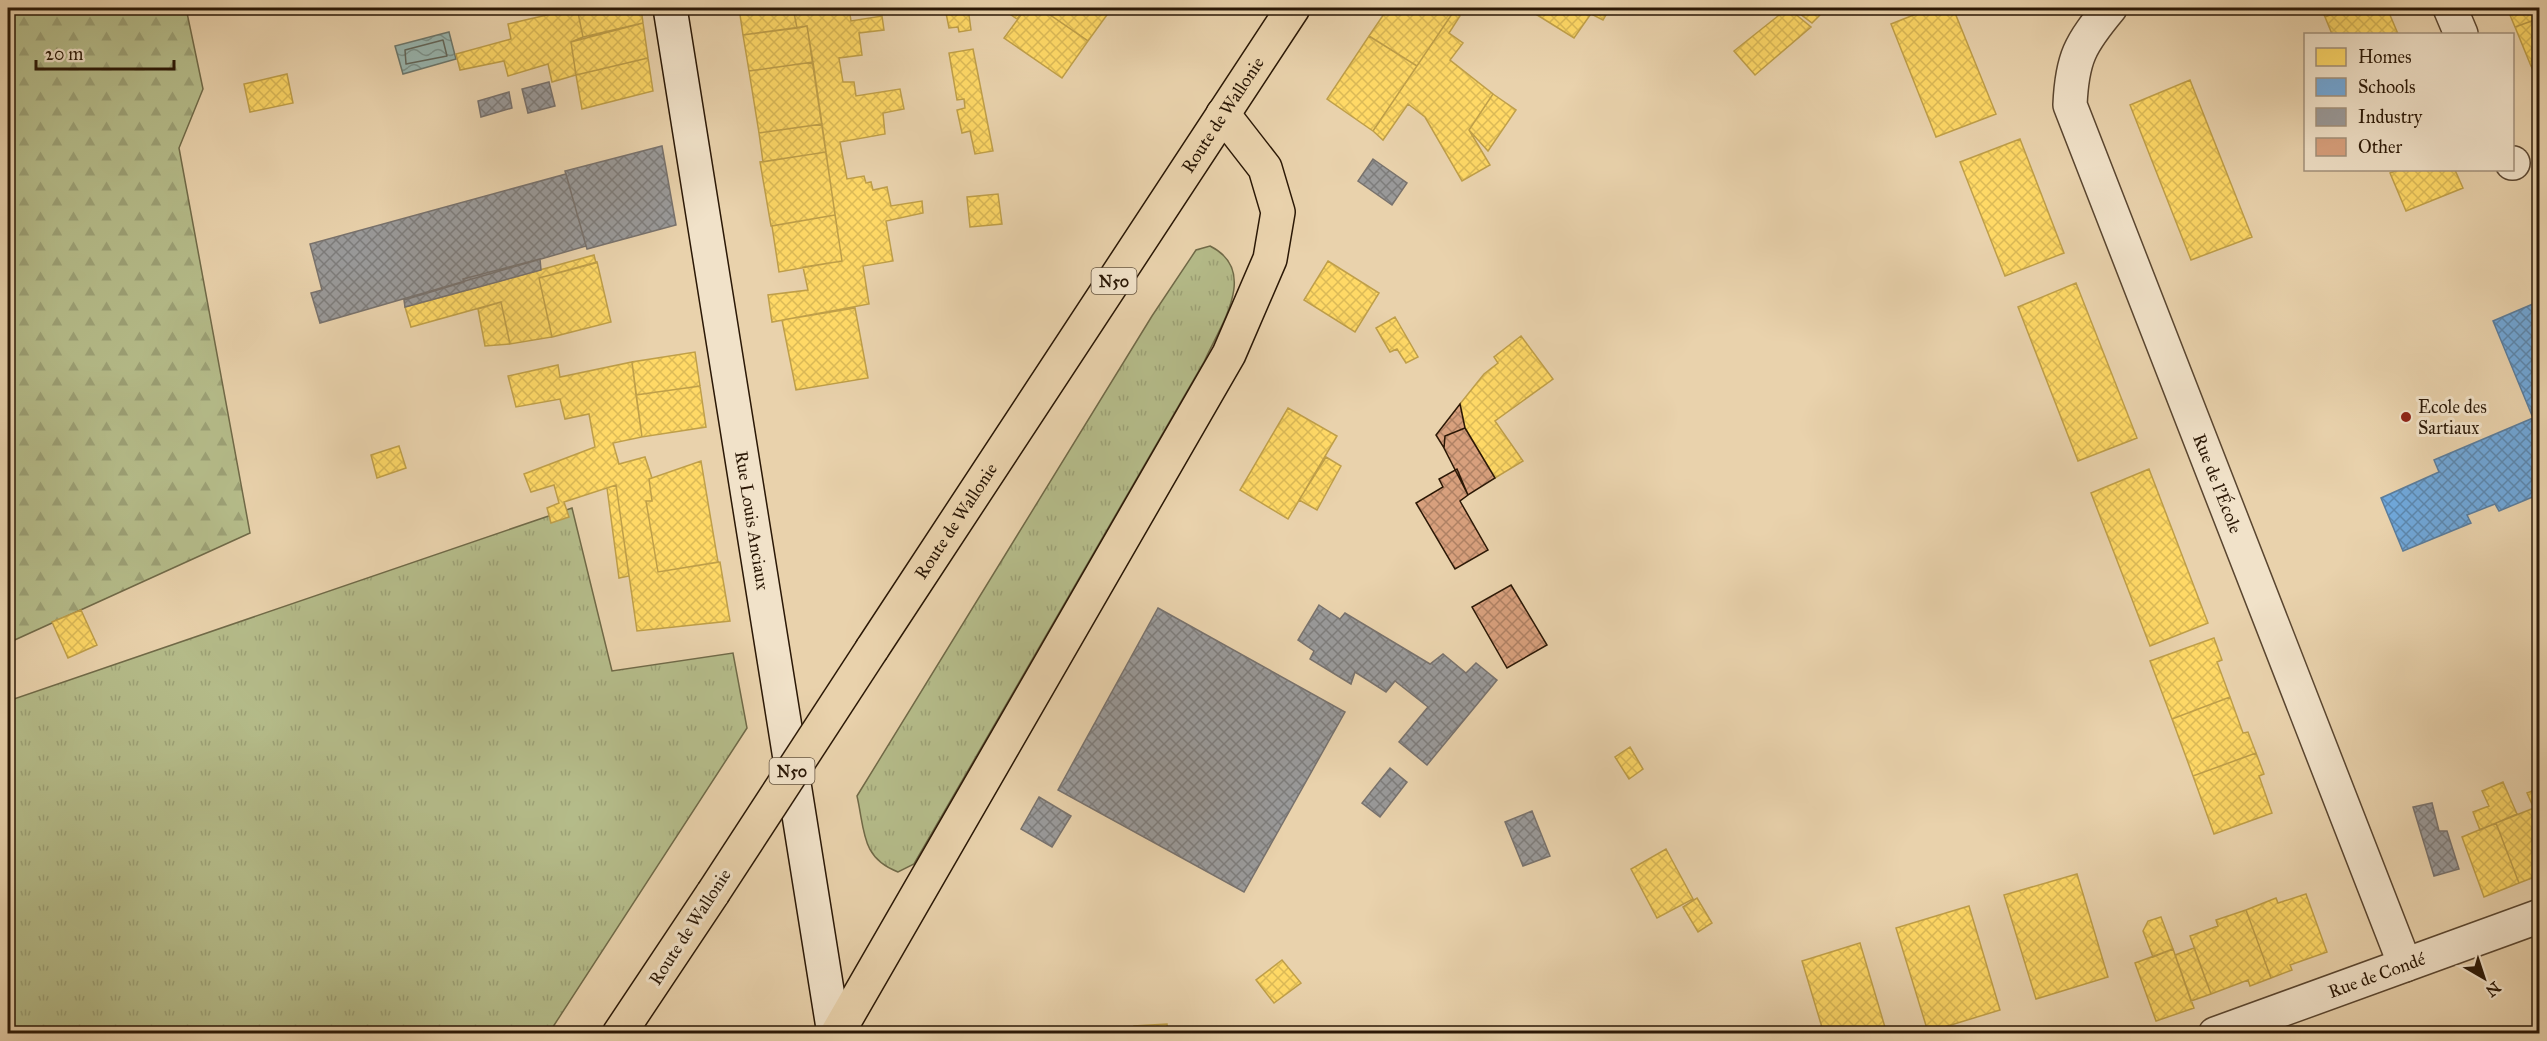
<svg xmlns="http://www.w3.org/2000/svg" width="2547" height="1041" font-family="'IM FELL Great Primer',serif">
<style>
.grass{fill:url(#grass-tufts);stroke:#706a48;stroke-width:1.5}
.forest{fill:url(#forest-firs);stroke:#706a48;stroke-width:1.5}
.water{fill:url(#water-waves);stroke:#6c776c;stroke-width:1.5}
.homes{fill:url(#homes-cross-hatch);stroke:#bf9f49;stroke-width:1.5}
.schools{fill:url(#schools-cross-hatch);stroke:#5b7d9c;stroke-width:1.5}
.industry{fill:url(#industry-cross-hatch);stroke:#78726d;stroke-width:1.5}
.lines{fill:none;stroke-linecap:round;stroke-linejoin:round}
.shore{stroke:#62675b;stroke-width:1.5}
.building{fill:url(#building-cross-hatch);stroke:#2b1806;stroke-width:1.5}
.street-casing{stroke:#5a4630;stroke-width:36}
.secondary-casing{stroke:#2b1806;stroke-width:36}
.primary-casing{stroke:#2b1806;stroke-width:36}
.street{stroke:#f1e2c9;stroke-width:33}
.secondary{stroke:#f1e2c9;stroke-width:33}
.primary{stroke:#e9d2ac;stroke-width:33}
.primary-bridge-casing{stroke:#2b1806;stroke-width:36;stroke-linecap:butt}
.primary-bridge{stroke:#e9d2ac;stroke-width:33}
.poi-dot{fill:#8f2418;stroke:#f1e2c9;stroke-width:2}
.labels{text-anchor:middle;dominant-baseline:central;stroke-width:6;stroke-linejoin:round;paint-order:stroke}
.shield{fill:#f1e2c9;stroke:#665540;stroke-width:1.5}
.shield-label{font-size:16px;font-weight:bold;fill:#2b1806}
.street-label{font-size:18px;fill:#2b1806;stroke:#f1e2c9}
.poi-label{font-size:18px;fill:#2b1806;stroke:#f1e2c9;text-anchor:start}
</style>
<defs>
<pattern id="grass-tufts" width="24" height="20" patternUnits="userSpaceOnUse" patternTransform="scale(1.5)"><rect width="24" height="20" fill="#b5bc8a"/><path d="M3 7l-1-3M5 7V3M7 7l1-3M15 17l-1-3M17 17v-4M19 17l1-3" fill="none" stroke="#9ca176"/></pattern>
<pattern id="forest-firs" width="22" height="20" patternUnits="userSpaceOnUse" patternTransform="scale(1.5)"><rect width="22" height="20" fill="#b5bc8a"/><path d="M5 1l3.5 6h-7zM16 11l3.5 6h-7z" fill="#9ca176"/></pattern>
<pattern id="water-waves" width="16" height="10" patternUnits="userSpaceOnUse" patternTransform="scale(1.5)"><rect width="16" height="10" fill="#98b6b0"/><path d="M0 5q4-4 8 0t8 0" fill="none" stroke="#7c938d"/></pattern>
<pattern id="homes-cross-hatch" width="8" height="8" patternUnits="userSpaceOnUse" patternTransform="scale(1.5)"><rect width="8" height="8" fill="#ffd966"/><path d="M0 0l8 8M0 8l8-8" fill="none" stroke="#dbba57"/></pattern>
<pattern id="schools-cross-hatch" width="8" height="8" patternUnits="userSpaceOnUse" patternTransform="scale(1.5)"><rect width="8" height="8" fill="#6fa8dc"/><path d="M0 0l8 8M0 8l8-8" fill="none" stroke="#5b88b0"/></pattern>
<pattern id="industry-cross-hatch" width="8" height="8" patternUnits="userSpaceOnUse" patternTransform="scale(1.5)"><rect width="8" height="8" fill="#999"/><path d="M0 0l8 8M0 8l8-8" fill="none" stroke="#7d7c7b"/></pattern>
<pattern id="building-cross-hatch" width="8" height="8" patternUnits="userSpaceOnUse" patternTransform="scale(1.5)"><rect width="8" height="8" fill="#d8a07d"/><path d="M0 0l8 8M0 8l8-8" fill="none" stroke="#af8164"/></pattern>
</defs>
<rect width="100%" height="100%" fill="#e9d2ac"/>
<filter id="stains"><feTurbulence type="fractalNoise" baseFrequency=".00333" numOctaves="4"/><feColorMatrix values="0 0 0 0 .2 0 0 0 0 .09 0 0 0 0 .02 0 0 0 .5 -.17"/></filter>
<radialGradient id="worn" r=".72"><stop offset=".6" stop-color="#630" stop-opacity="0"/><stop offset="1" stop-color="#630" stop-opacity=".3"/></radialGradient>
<path class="grass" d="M1210 246C1260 271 1220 326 1204 362L914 864 898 872C861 858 865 831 857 796L1152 316 1196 250Z
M572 508 612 671 733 653 747 728 549 1033 8 1034V701Z"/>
<path class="forest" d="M8 8H186L203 89 179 148 250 533 8 643Z"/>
<path class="water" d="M449 32 456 59 403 74 395 46Z"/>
<path class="homes" d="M577 8 583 37 571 42 576 75 552 82 548 64 508 76 504 61 460 70 456 54 511 39 508 24Z
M577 8H641L643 23 583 37Z
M739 8H793L797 28 743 35Z
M793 8H849L851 21 882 16 884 30 859 33 862 55 839 58 843 82H854L856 96 900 89 904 109 883 113 885 134 840 142 847 179 864 176 866 183 871 182 873 190 887 187 891 206 922 201 923 213 886 221 893 261 863 266 869 304 772 322 768 295 808 290 803 267 842 261 807 26 797 28Z
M945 8H968L971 30 959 32 958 27 949 28Z
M1001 8H1026L1017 19Z
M1026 8H1040L1088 41 1062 78 1004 38Z
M1040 8H1112L1088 41Z
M1388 8H1448L1454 11 1417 66 1369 36Z
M1526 8H1595L1574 38Z
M1595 8H1610L1603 20 1591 14Z
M1788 8 1811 27 1755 75 1734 51Z
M1807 8H1827L1812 23 1800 14Z
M1931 8H1953L1996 114 1936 137 1891 24Z
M2321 8H2347L2325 17Z
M2347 8H2387L2398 34H2332L2325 17Z
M2507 8H2540V18L2515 27Z
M1454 11 1460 16 1449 33 1463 43 1450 60 1493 94 1469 130 1490 165 1462 181 1425 117 1408 104 1383 140 1373 131Z
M2540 18V63L2531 66 2515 27Z
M643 23 648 58 576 75 571 42Z
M807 26 813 62 749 71 743 35Z
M1369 36 1417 66 1373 131 1327 99Z
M973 49 993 151 975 154 970 131 962 133 957 110 965 108 964 99 957 100 949 53Z
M648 58 653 91 582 109 576 75Z
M813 62 822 124 759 133 749 71Z
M2540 63V84L2531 66Z
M287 74 293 103 250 112 244 84Z
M2190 80 2252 237 2191 260 2130 105Z
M1493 94 1516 110 1488 151 1469 130Z
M822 124 826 152 763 162 759 133Z
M2020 139 2064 253 2005 276 1960 162Z
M826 152 835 215 771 226 760 162Z
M2398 170H2455L2463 188 2406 211 2390 173Z
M998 194 1002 224 970 227 967 197Z
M835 215 842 261 779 272 772 226Z
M594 255 596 263 539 278 552 337 510 344 501 302 411 327 405 307Z
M1328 261 1379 293 1355 332 1304 300Z
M597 262 611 322 552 337 539 278Z
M2076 283 2137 438 2078 461 2018 307Z
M501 302 510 344 485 346 478 309Z
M855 308 868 378 796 390 782 320Z
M1395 317 1418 357 1406 363 1397 349 1390 352 1376 328Z
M1521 336 1553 379 1495 421 1523 461 1495 478 1465 428 1460 404 1484 374 1498 363 1494 357Z
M695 352 700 386 636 395 632 362Z
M632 362 642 437 613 443 619 464 645 457 652 478 649 479 652 501H646L658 572 720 562 730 621 637 631 616 485 564 502 569 517 551 523 547 508 559 503 554 485 531 492 524 474 595 447 589 414 565 419 560 399 516 407 508 376 558 365 560 377Z
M700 386 706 427 642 437 636 395Z
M1288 408 1337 436 1288 519 1240 490Z
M399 446 406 468 377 478 371 455Z
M1326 457 1341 466 1317 510 1299 500Z
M701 461 718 562 658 572 646 501H652L649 479Z
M2149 469 2208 623 2150 646 2091 493Z
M616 485 629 576 619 578 607 488Z
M81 610 97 645 68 658 52 622Z
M2214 638 2222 660 2217 662 2230 697 2172 719 2150 661Z
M2230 697 2243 733 2248 732 2256 753 2193 776 2172 719Z
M1630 747 1643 769 1629 779 1615 757Z
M2256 753 2264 774 2259 776 2272 813 2214 834 2193 776Z
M2503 782 2517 814 2480 830 2473 812 2489 806 2482 791Z
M2540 788V822L2527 793Z
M2534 808 2540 822V875L2519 883 2496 823Z
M2496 823 2519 883 2484 897 2462 837Z
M1666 849 1693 899 1657 918 1631 869Z
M2077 874 2108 977 2036 999 2004 895Z
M2306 894 2327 952 2290 965 2292 970 2271 978 2246 910 2276 898 2278 903Z
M1697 898 1712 923 1698 932 1683 907Z
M1969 906 2000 1010 1928 1032 1896 928Z
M2246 910 2271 978 2250 986 2248 980 2211 994 2190 936 2218 926 2216 920Z
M2161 917 2173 949 2153 957 2143 931 2148 921Z
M1860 943 1887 1034H1824L1802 961Z
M2194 948 2211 994 2191 1001 2175 955Z
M2173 949 2194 1008 2156 1021 2135 963Z
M1282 960 1301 983 1274 1003 1256 980Z
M1167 1024 1168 1034H1135L1134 1026Z"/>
<path class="schools" d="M2540 301V494L2499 511 2495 504 2467 515 2471 523 2403 551 2381 498 2439 472 2434 460 2533 418 2493 321Z"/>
<path class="industry" d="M549 82 555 106 528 113 522 89Z
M509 92 512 108 481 117 478 101Z
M662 146 676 225 587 249 565 171Z
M1373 159 1407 183 1392 205 1358 181Z
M566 174 586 246 320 323 311 293 322 290 310 244Z
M540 259 541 270 405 307 404 300 464 282 463 279Z
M1319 605 1340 619 1345 613 1430 664 1443 654 1466 673 1476 663 1497 680 1427 765 1399 742 1428 707 1395 681 1386 692 1355 672 1351 684 1310 659 1314 651 1298 640Z
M1158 608 1345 712 1244 892 1058 790Z
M1390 768 1407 782 1380 817 1362 803Z
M1039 797 1071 816 1052 847 1021 829Z
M2432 803 2439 831H2447L2459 869 2434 876 2413 807Z
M1532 811 1550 856 1523 866 1505 822Z"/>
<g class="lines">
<path class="shore" d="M443 40 447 56 406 64 405 50Z"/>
</g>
<path class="building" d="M1460 404 1465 428 1445 436 1444 448 1436 435Z
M1465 428 1495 478 1468 495 1444 448 1445 436Z
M1457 469 1468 495 1460 501 1488 550 1455 569 1416 503 1443 487 1439 479Z
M1511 585 1547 645 1507 668 1472 607Z"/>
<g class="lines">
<g class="street-casing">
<g id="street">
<path id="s1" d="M2110 8C2080 44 2072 58 2070 105L2405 965"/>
<path d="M2450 8 2461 34"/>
<path d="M2512 163H2513"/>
<path id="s2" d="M2215 1034 2540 916"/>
</g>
</g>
<g class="secondary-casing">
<g id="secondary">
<path id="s3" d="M670 8 834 1034"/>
</g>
</g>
<g class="primary-casing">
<g id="primary">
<path id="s4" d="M872 649 1293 8"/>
<path d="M619 1034 713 893"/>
<path d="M837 1034 1229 354 1270 259 1278 212 1265 168 1223 114"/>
</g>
</g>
<use href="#street" class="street"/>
<use href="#secondary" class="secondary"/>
<use href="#primary" class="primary"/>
<g class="primary-bridge-casing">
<path id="primary-bridge" d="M713 893 872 649"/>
</g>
<use href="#primary-bridge" class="primary-bridge"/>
</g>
<circle class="poi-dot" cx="2406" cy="417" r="6"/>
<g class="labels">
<g class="shield">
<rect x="1091.5" y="268" width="45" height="26" rx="4.5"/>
<rect x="769.5" y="758" width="45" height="26" rx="4.5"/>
</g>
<g class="shield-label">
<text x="1114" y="281">N50</text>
<text x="792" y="771">N50</text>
</g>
<g class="street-label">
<text stroke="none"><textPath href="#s4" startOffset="639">Route de Wallonie</textPath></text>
<text stroke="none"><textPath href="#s1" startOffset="514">Rue de l'École</textPath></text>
<text stroke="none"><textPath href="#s3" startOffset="519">Rue Louis Anciaux</textPath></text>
<text stroke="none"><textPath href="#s4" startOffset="153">Route de Wallonie</textPath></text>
<text transform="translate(690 927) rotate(-57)">Route de Wallonie</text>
<text stroke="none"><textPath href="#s2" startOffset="172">Rue de Condé</textPath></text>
</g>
<g class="poi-label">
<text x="2418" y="407">Ecole des<tspan x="2418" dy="21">Sartiaux</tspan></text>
</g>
</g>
<rect width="2547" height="1041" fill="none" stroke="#e9d2ac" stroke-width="30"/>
<rect x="9" y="9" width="2529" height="1023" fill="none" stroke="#2b1806" stroke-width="3"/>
<rect x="15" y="15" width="2517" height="1011" fill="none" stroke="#2b1806" stroke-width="1.5"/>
<rect x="2304" y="33" width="210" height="138" fill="#f1e2c9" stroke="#a2917b" stroke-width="1.5"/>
<rect x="2316" y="48" width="30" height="18" fill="#ffd966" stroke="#a2917b" stroke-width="1.5"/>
<text x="2358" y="63" font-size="18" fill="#2b1806">Homes</text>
<rect x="2316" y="78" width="30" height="18" fill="#6fa8dc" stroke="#a2917b" stroke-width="1.5"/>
<text x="2358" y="93" font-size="18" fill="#2b1806">Schools</text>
<rect x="2316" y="108" width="30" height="18" fill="#999999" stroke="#a2917b" stroke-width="1.5"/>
<text x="2358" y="123" font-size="18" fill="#2b1806">Industry</text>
<rect x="2316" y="138" width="30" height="18" fill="#d8a07d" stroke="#a2917b" stroke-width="1.5"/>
<text x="2358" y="153" font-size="18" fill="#2b1806">Other</text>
<g transform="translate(2484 978) rotate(141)" stroke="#f1e2c9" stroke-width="4.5" paint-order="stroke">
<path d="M0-4.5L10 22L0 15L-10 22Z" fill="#2b1806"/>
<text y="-9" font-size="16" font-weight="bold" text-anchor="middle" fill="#2b1806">N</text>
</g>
<path d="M36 60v9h138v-9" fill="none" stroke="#2b1806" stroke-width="3"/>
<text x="45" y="60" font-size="18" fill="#2b1806" stroke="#f1e2c9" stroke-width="4.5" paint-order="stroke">20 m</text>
<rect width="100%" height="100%" filter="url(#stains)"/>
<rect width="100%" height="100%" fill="url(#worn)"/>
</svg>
